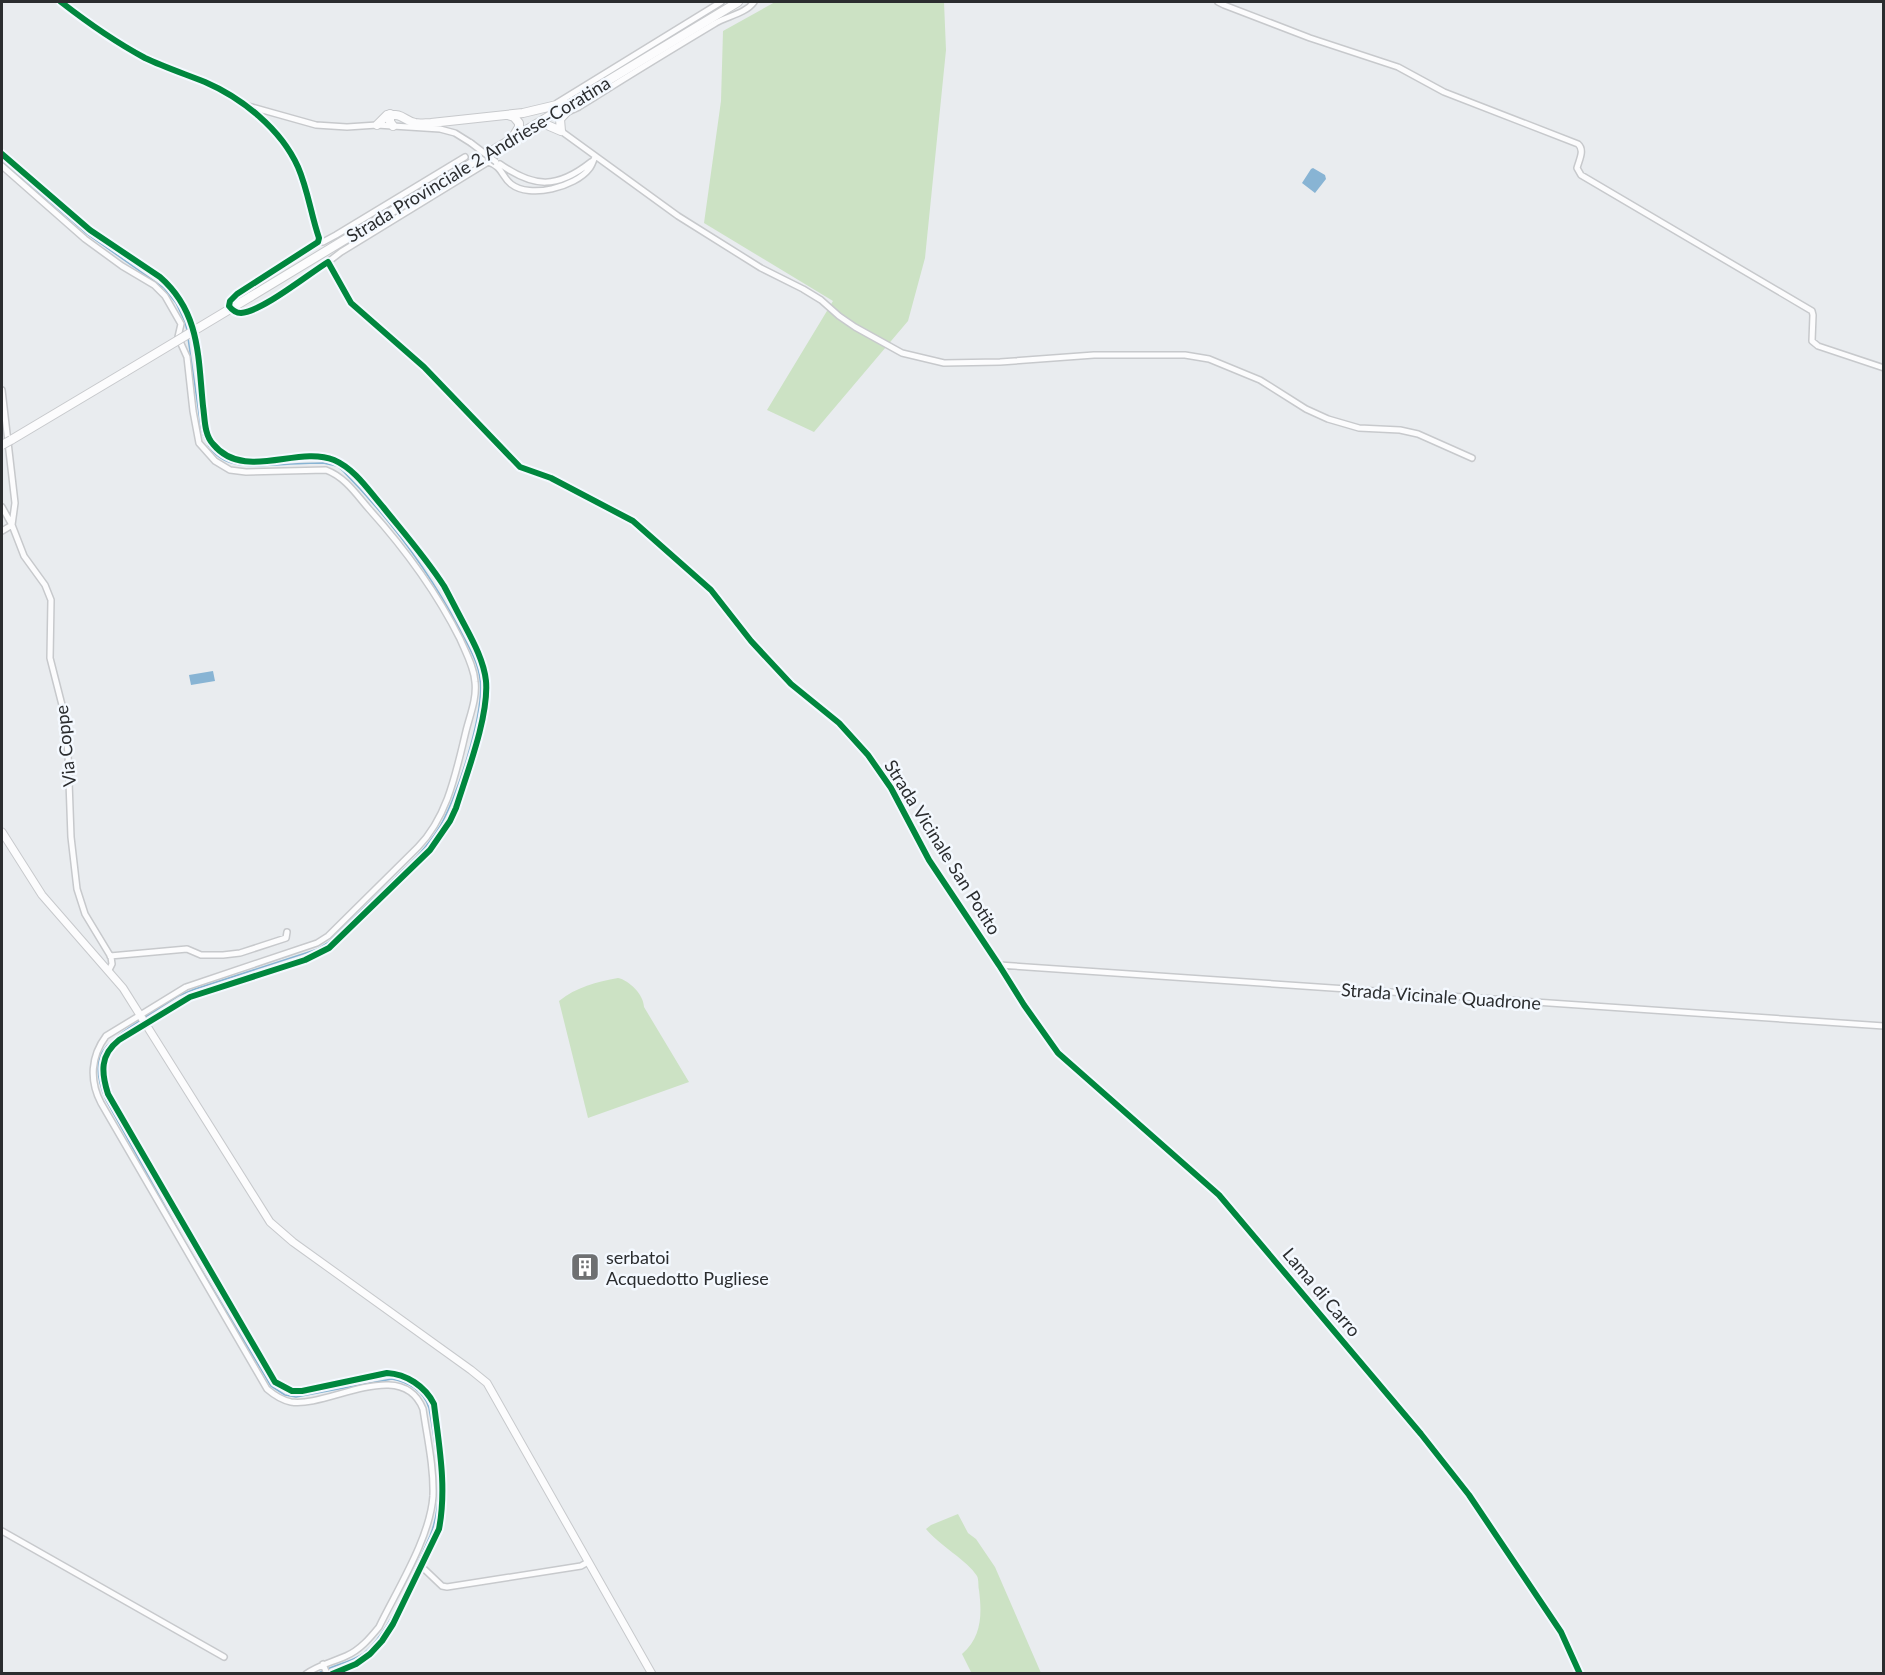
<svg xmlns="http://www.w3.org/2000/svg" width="1885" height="1675" font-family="Lato,sans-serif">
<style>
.green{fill:#cce2c4}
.water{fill:#88b4d4}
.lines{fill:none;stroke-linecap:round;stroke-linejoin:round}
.stream{stroke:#88b4d4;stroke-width:1.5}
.minor-casing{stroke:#c7c9cc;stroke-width:8}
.secondary-casing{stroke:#c7c9cc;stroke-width:9}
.primary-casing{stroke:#c7c9cc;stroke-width:10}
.minor{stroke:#fcfcfd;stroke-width:5}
.secondary{stroke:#fcfcfd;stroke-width:7}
.primary{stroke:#fcfcfd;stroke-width:8}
.minor-bridge-casing{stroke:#c7c9cc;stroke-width:8;stroke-linecap:butt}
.primary-bridge-casing{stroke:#c7c9cc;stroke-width:10;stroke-linecap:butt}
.minor-bridge{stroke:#fcfcfd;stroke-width:5}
.primary-bridge{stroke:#fcfcfd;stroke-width:8}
.cycleway-casing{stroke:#f4f9ff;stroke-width:10}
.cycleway{stroke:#00873e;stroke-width:6}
.labels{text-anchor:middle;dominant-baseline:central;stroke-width:5;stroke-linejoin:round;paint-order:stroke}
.street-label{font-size:18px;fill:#2b2d2f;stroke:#f4f9ff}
.poi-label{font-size:18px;fill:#2b2d2f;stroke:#f4f9ff;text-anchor:start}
</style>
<rect width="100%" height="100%" fill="#e9ecef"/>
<path class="green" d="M775 2H944L946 50 925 258 908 321 814 432 767 410 833 301 704 223 721 101 723 31Z
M618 978C629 980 644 995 644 1007L689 1082 588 1118 559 1001C576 987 597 982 618 978Z
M958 1514 968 1533 976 1539 995 1567 1041 1673 972 1674 962 1654C982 1637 982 1614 979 1590 978 1586 979 1580 977 1576 968 1561 939 1545 926 1529L931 1525Z"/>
<path class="water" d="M1313 168 1325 175 1326 179 1315 193 1302 183 1311 169Z
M213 671 215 681 191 685 189 675Z"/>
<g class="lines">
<path class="stream" d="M2 160 87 234 164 288 176 303 185 322 187 330
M145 1017 178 996 195 989 318 949 329 942C351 920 373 899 395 878 410 863 426 849 437 831 456 803 485 711 480 679 478 661 467 644 459 628 428 569 390 519 343 471L337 466 323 463C308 463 292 464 276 465 241 467 212 468 201 428L188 338
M141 1020C105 1044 86 1054 106 1100L186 1244 271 1386 285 1395 296 1397 392 1379C408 1382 424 1391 429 1408 436 1449 446 1496 430 1536 415 1568 391 1632 364 1653 350 1663 332 1665 317 1674"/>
<g class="minor-casing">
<path id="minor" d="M61 2C88 23 115 42 145 58 164 67 185 74 205 82 242 98 281 129 298 167 308 190 311 215 319 238L318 242 237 294 230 301 229 306C232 310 235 313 241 313 263 311 307 275 328 262L351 303 424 367 520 467 551 478 633 521 711 590 751 641 791 684 839 723 868 755 891 788 929 860 999 965 1024 1005 1058 1053 1219 1195 1421 1434 1469 1495 1561 1632 1580 1674
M1218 2 1224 5 1310 38 1398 67 1444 92 1578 144C1585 150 1579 160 1577 168L1581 175 1812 311 1813 315 1812 341 1818 346 1884 368
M557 103 721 2
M248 106 316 125 347 127 377 125 440 129 455 133 471 143
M570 111 579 107C623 79 669 51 714 24 727 16 745 14 754 2
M561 131 678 216 761 268 803 289 821 300 839 316 855 327 902 353 944 363 1000 362 1094 355H1185L1209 359 1260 380 1306 409 1328 419 1359 428 1400 430 1418 434 1472 458
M2 154 90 230 160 277C200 312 198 356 203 406 205 419 204 434 213 444 244 482 297 445 334 460 355 469 369 491 383 507 404 533 426 558 444 586 451 599 458 613 465 626 474 643 484 662 486 681 489 716 467 773 456 808L450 821 430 850 329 948 305 960 190 997 119 1040C100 1055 101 1072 108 1094L275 1382 292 1391H302L387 1373C406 1374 425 1386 434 1404 439 1446 447 1487 439 1529L393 1624 382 1641 370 1654 356 1664 332 1674
M500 164C534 188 557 189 591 162
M2 166 85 239 122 266 154 285 165 296 181 324 178 337 187 357 193 411 199 443 215 461 230 470 246 472 326 470C345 477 356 494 369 509 405 549 436 591 460 639 466 653 474 667 475 682 477 698 470 715 466 731 456 772 448 816 418 847L328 936 317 943 186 987 106 1036C91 1056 89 1080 101 1103L267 1389C274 1395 281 1400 291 1402 328 1408 402 1356 423 1409 427 1437 434 1467 433 1496 430 1538 398 1588 379 1627 370 1638 360 1650 346 1656 333 1662 318 1665 306 1674
M318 242H323L336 235 465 157
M328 262 341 252 488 162C503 167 501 176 511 184 530 199 575 187 589 169 592 166 593 161 595 157
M2 390 15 503 12 525
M2 507 12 525 24 556 45 585 51 600 50 658 62 705 68 753 71 837 77 889 85 914 111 957 112 964 109 970
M2 531 12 525
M110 956 187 949 201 955H223L240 953 286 938 287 932
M999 965 1884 1026
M2 1531 224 1657
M421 1566 442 1586 447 1587 581 1566 588 1562
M323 1664 327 1674"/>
</g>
<g class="secondary-casing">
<path id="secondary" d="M2 832 42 895 123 988 270 1222 293 1242 471 1370 487 1383 652 1674"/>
</g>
<g class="primary-casing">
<path id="primary" d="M390 114V122L393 126
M508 115 514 117 519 123V127L513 137
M377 125 387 115C403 113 403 120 415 123 420 124 426 123 431 123L523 113 565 103
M537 125H547L561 131
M561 131 560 119 573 105
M250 297 738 2
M11 440 125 372"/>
</g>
<use href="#minor" class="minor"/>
<use href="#secondary" class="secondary"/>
<use href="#primary" class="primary"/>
<g class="minor-bridge-casing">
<path id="minor-bridge" d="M471 143 496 162"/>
</g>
<g class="primary-bridge-casing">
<path id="primary-bridge" d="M125 372 250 297
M2 445 11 440"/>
</g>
<use href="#minor-bridge" class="minor-bridge"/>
<use href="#primary-bridge" class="primary-bridge"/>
<g class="cycleway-casing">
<path id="cycleway" d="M61 2C88 23 115 42 145 58 164 67 185 74 205 82 242 98 281 129 298 167 308 190 311 215 319 238L318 242 237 294 230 301 229 306C232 310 235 313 241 313 263 311 307 275 328 262L351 303 424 367 520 467 551 478 633 521 711 590 751 641 791 684 839 723 868 755 891 788 929 860 999 965 1024 1005 1058 1053 1219 1195 1421 1434 1469 1495 1561 1632 1580 1674
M2 154 90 230 160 277C200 312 198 356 203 406 205 419 204 434 213 444 244 482 297 445 334 460 355 469 369 491 383 507 404 533 426 558 444 586 451 599 458 613 465 626 474 643 484 662 486 681 489 716 467 773 456 808L450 821 430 850 329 948 305 960 190 997 119 1040C100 1055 101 1072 108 1094L275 1382 292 1391H302L387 1373C406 1374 425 1386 434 1404 439 1446 447 1487 439 1529L393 1624 382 1641 370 1654 356 1664 332 1674"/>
</g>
<use href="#cycleway" class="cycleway"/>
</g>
<defs>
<g id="building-square" transform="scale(1.5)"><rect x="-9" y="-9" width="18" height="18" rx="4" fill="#6e7072" stroke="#f4f9ff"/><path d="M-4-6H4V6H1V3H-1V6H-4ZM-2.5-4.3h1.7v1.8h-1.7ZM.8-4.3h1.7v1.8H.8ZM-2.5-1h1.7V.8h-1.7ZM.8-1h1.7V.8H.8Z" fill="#fff"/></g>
</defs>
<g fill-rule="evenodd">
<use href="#building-square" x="585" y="1267"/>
</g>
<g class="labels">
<g class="street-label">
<text transform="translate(478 159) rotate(-31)">Strada Provinciale 2 Andriese-Coratina</text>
<text transform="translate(65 746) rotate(-96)">Via Coppe</text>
<text transform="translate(943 847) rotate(58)">Strada Vicinale San Potito</text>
<text transform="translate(1441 996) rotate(4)">Strada Vicinale Quadrone</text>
<text transform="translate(1322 1292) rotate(50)">Lama di Carro</text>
</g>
<g class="poi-label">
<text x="606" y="1257">serbatoi<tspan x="606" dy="21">Acquedotto Pugliese</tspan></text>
</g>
</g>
<rect width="1885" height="1675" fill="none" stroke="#2b2d2f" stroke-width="6"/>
</svg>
